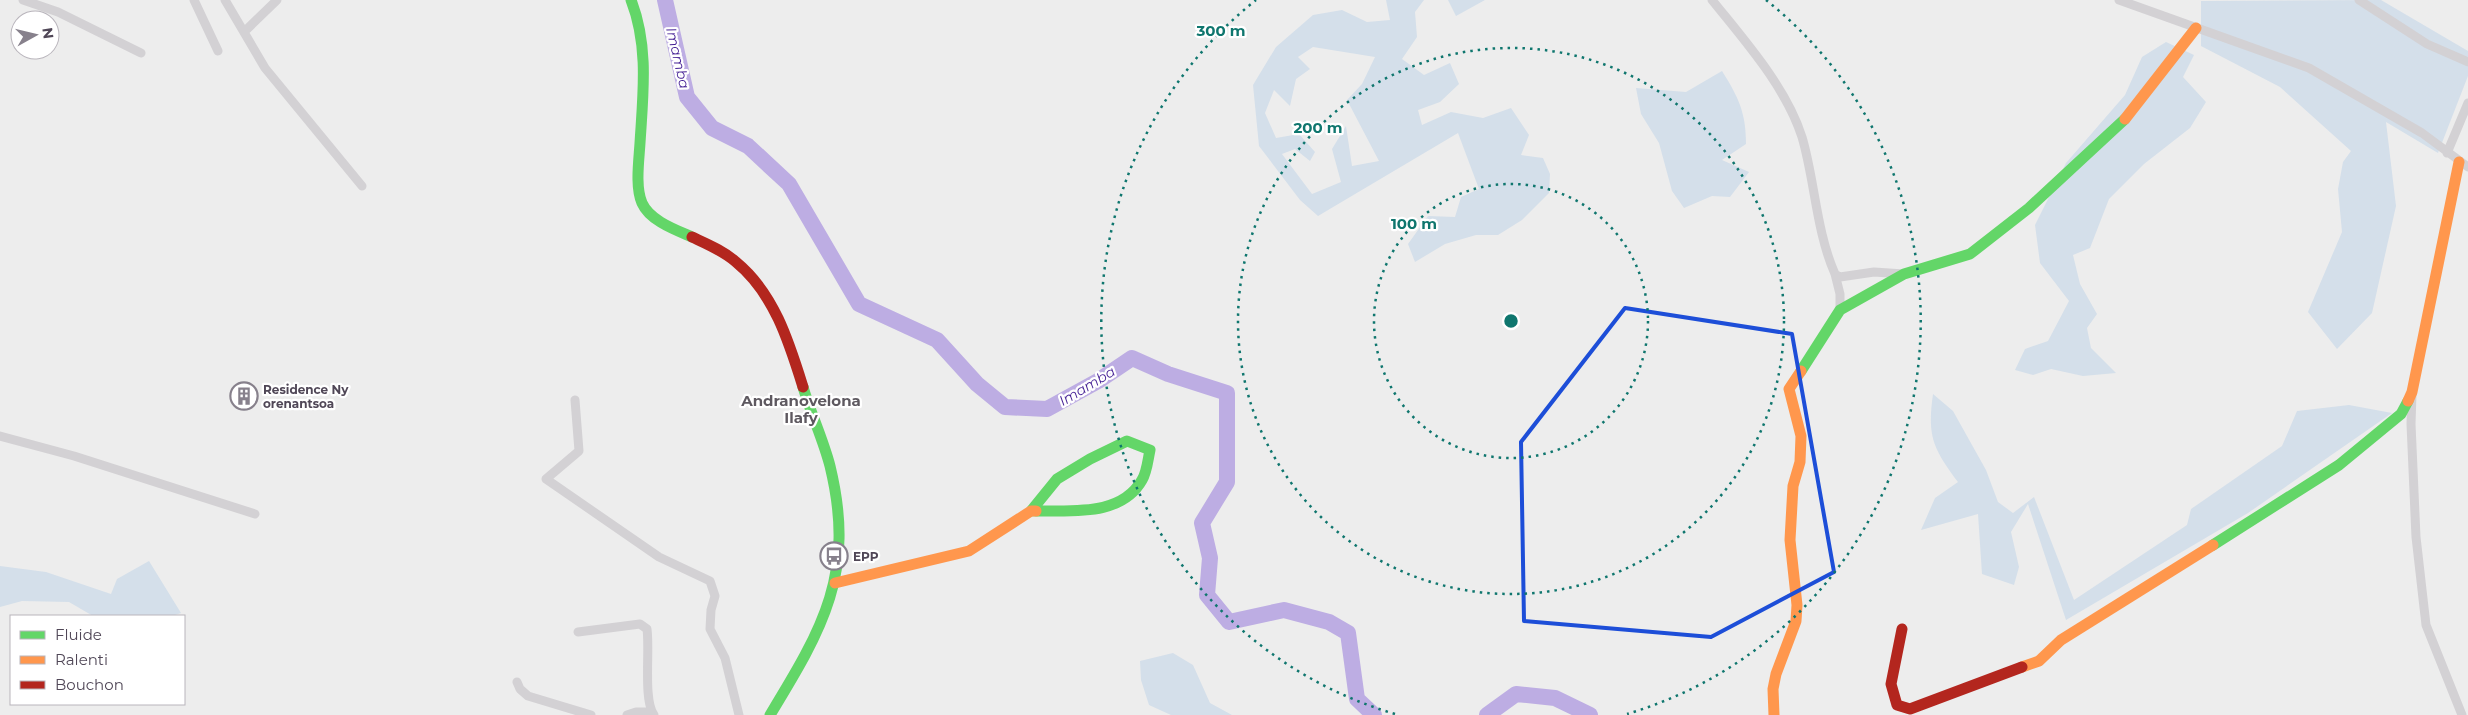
<svg xmlns="http://www.w3.org/2000/svg" width="2468" height="715" font-family="Montserrat,sans-serif">
<style>
.green{fill:#d4dfea;fill-rule:evenodd}
.lines{fill:none;stroke-linecap:round;stroke-linejoin:round}
.river{stroke:#bdade3;stroke-width:16}
.street{stroke:#d3d1d4;stroke-width:9}
.fast{stroke:#63d668;stroke-width:11}
.slow{stroke:#ff974d;stroke-width:11}
.jam{stroke:#b3261e;stroke-width:11}
.marked{fill:none;stroke:#1d4ed8;stroke-width:4;stroke-linejoin:round}
.ring{fill:none;stroke:#0f766e;stroke-width:2.5;stroke-dasharray:2.5 5}
.labels{text-anchor:middle;dominant-baseline:central;stroke-width:4.5;stroke-linejoin:round;paint-order:stroke}
.poi-label{font-size:12px;font-weight:bold;fill:#504757;stroke:#fff;text-anchor:start}
.water-label{font-size:14px;font-style:italic;fill:#421d93;stroke:#fff}
.quarter-label{font-size:15px;font-weight:bold;fill:#5e5960;stroke:#fff}
.centre{fill:#0f766e;stroke:#fff;stroke-width:2.5}
.ring-label{font-size:15px;text-anchor:middle;font-weight:bold;fill:#0f766e;stroke:#fff;stroke-width:4.5;stroke-linejoin:round;paint-order:stroke}
</style>
<rect width="100%" height="100%" fill="#ededed"/>
<path class="green" d="M1386 0H1424L1415 12 1417 37 1402 59 1424 75 1450 63 1459 84 1440 102 1418 110 1422 125 1451 112 1483 118 1511 108 1529 135 1521 155 1543 158 1550 174 1549 193 1522 220 1498 235H1476L1445 244 1415 262 1408 244 1428 216 1455 217 1461 197 1479 189 1458 133 1318 216 1300 200 1259 146 1253 85 1276 47 1313 15 1342 10 1367 22 1390 20ZM1313 47 1375 57 1362 84 1347 100 1379 161 1352 166 1346 126 1332 149 1341 182 1312 194 1282 154 1295 149 1310 161 1315 152 1299 134 1276 138 1265 113 1274 90 1290 106 1296 79 1310 69 1298 57Z
M1448 0H1485L1456 16Z
M2381 0 2468 51V76L2438 153 2386 122 2396 206 2372 313 2337 349 2308 312 2342 232 2338 189 2343 162 2351 151 2280 87 2201 46V1Z
M2166 42 2194 55 2183 77 2206 102 2190 128 2144 164 2109 199 2090 248 2073 255 2080 284 2097 314 2087 328 2091 348 2116 373 2083 376 2051 369 2033 375 2015 370 2025 349 2048 341 2069 301 2040 263 2035 225 2066 163 2125 95 2142 57Z
M1722 71C1739 98 1746 113 1746 144L1722 160 1749 172 1730 197 1712 196 1684 208 1672 191 1659 143 1641 114 1636 88 1686 92Z
M1933 394 1953 411 1986 470 1998 502 2013 513 2034 497 2074 600 2187 525 2191 509 2282 446 2297 411 2349 405 2392 413 2248 513 2066 620 2028 504 2011 532 2019 567 2014 585 1982 574 1978 514 1921 530 1935 498 1958 482C1933 448 1927 437 1933 394Z
M149 561 181 613 172 616H93L69 602 22 601 0 607V566L46 572 111 594 117 579Z
M1173 653 1193 665 1210 703 1232 715H1171L1149 705 1141 680 1140 661Z"/>
<g class="lines">
<path class="river" d="M665 0 687 97 712 128 748 146 789 184 859 304 937 340 977 384 1005 407 1047 409 1098 381 1132 358 1168 374 1227 393V482L1202 523 1210 558 1207 595 1229 622 1284 610 1329 622 1348 633 1357 699 1374 715
M1487 715 1516 694 1555 698 1590 715"/>
<path class="street" d="M23 0 58 12 141 53
M194 0 218 51
M225 0 265 68 362 186
M1712 0C1745 41 1786 87 1802 137 1815 181 1816 231 1835 274L1840 277 1874 272 1904 274
M2119 0 2309 68 2422 133 2468 167
M2359 0 2427 44 2468 62
M244 32 277 0
M2447 153 2468 103
M1835 274 1840 294V310
M2412 393 2411 424 2416 537 2426 625 2462 715
M575 400 579 451 546 479 659 557 710 581 715 596 711 610 710 629 725 658 739 715
M0 436 74 456 255 514
M578 632 640 624 647 629C650 651 643 700 654 715
M517 682 520 689 528 696 591 715
M627 715 636 712H652"/>
<path class="fast" d="M631 0C649 46 643 94 640 143 639 160 635 187 642 203 650 221 676 230 692 237
M1801 371 1840 310 1904 274 1970 254 2029 208 2125 119
M1031 511 1057 479 1090 459 1127 441 1150 450C1148 459 1147 472 1142 480 1121 517 1071 510 1036 511
M2213 545 2339 465 2401 414 2408 401
M770 715C823 628 856 573 830 466 823 439 811 414 803 387"/>
<path class="slow" d="M2125 119 2196 28
M2408 401 2412 392 2459 162
M835 583 969 551 1031 511H1036
M2022 667 2039 661 2061 640 2213 545
M1774 715 1773 689 1776 674 1796 621 1797 605 1790 540 1793 486 1800 462 1801 436 1789 389 1801 371"/>
<path class="jam" d="M692 237C707 244 724 251 736 262 774 293 789 342 803 387
M1902 629 1891 684 1897 705 1910 709 2022 667"/>
</g>
<path class="marked" d="M1625 308 1792 334 1834 572 1711 637 1524 621 1521 442Z"/>
<g class="ring">
<circle cx="1511" cy="321" r="137"/>
<circle cx="1511" cy="321" r="273"/>
<path d="M1395 714A410 410 0 0 1 1256 0M1766 0A410 410 0 0 1 1627 714"/>
</g>
<defs>
<g id="building-ring" transform="scale(1.4375)"><circle r="9.5" fill="#fff" stroke="#87818c" stroke-width="1.5"/><path d="M-4-6H4V6H1V3H-1V6H-4ZM-2.5-4.3h1.7v1.8h-1.7ZM.8-4.3h1.7v1.8H.8ZM-2.5-1h1.7V.8h-1.7ZM.8-1h1.7V.8H.8Z" fill="#87818c"/></g>
<g id="bus-ring" transform="scale(1.4375)"><circle r="9.5" fill="#fff" stroke="#87818c" stroke-width="1.5"/><path d="M-5-6H5V4H4V6H2V4H-2V6H-4V4H-5ZM-3.5-4V0h7V-4ZM-3.5 1.2v1.5H-2V1.2ZM2 1.2v1.5H3.5V1.2Z" fill="#87818c"/></g>
</defs>
<g fill-rule="evenodd">
<use href="#building-ring" x="244" y="396"/>
<use href="#bus-ring" x="834" y="556"/>
</g>
<g class="labels">
<g class="poi-label">
<text x="263" y="389">Residence Ny<tspan x="263" dy="14">orenantsoa</tspan></text>
<text x="853" y="556">EPP</text>
</g>
<g class="water-label">
<text transform="translate(678 58) rotate(77)">Imamba</text>
<text transform="translate(1087 386) rotate(-31)">Imamba</text>
</g>
<g class="quarter-label">
<text x="801" y="400">Andranovelona<tspan x="801" dy="17">Ilafy</tspan></text>
</g>
</g>
<circle cx="1511" cy="321" r="8" class="centre"/>
<g class="ring-label">
<text x="1221" y="36">300 m</text>
<text x="1318" y="133">200 m</text>
<text x="1414" y="229">100 m</text>
</g>
<rect x="10" y="615" width="175" height="90" fill="#ffffff" stroke="#b9b5bc"/>
<rect x="20" y="631" width="25" height="8" fill="#63d668" stroke="#b9b5bc"/>
<text x="55" y="640" font-size="15" fill="#504757">Fluide</text>
<rect x="20" y="656" width="25" height="8" fill="#ff974d" stroke="#b9b5bc"/>
<text x="55" y="665" font-size="15" fill="#504757">Ralenti</text>
<rect x="20" y="681" width="25" height="8" fill="#b3261e" stroke="#b9b5bc"/>
<text x="55" y="690" font-size="15" fill="#504757">Bouchon</text>
<g transform="translate(35 35) rotate(82)"><circle r="24" fill="#ffffff" stroke="#b9b5bc"/>
<path d="M0-4L9 19L0 12L-9 19Z" fill="#87818c"/>
<text y="-8" font-size="14" font-weight="bold" text-anchor="middle" fill="#504757">N</text>
</g>
</svg>
